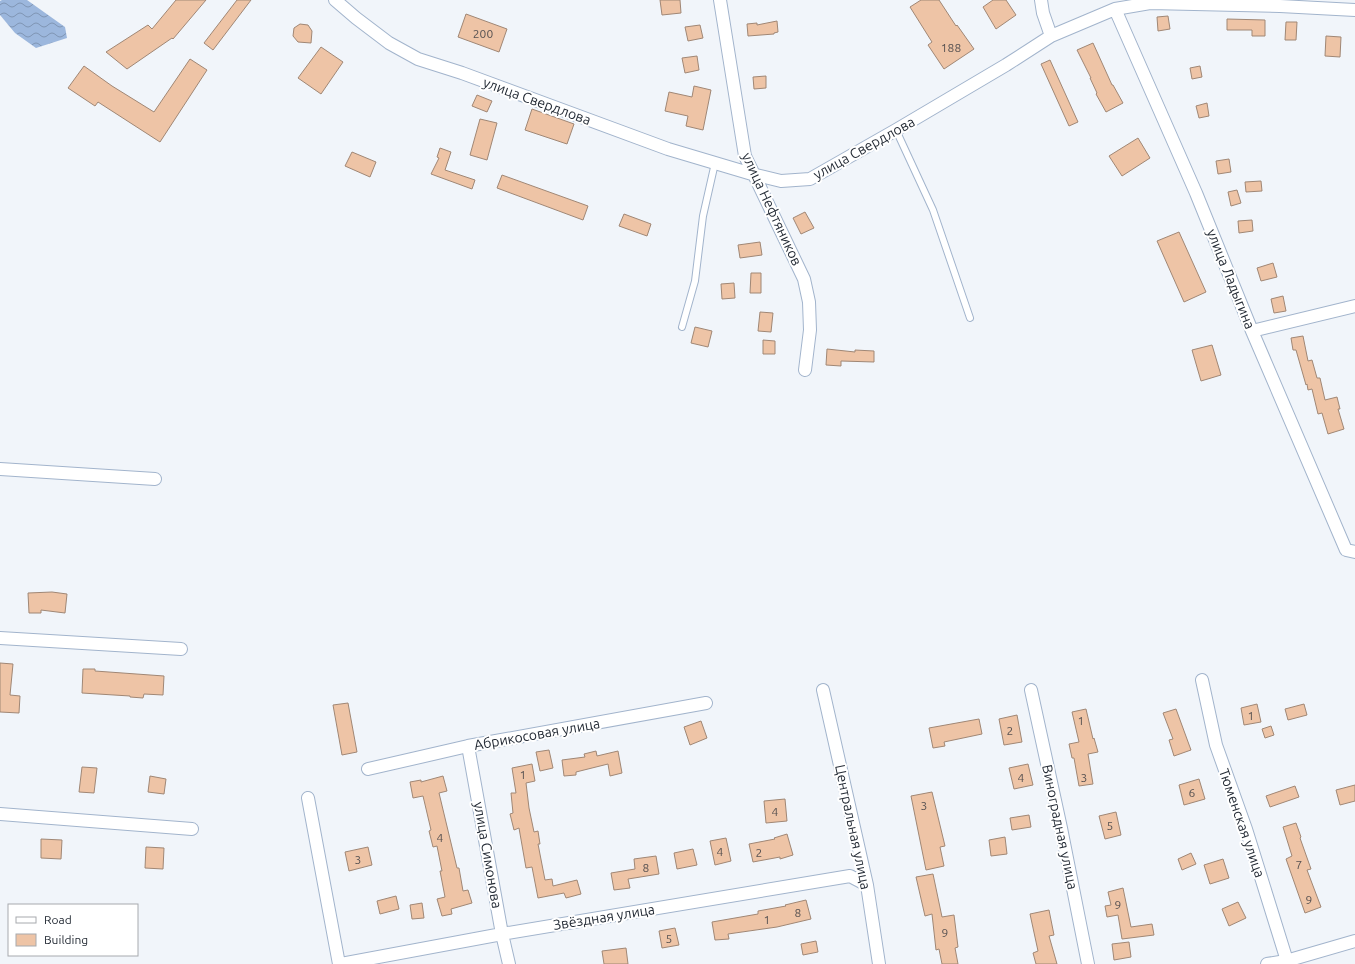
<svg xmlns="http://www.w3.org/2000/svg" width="1355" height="964" font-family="Ubuntu,sans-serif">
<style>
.water{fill:url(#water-waves)}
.building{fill:#eec4a6;stroke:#a08775}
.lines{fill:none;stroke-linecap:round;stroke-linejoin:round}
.lane-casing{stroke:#a2b4cc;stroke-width:8}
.street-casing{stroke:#a2b4cc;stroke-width:14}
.lane{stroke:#fff;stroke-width:6}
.street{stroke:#fff;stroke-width:12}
.labels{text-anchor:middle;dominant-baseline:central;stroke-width:4;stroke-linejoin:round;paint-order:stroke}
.number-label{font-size:12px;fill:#565151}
.street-label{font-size:14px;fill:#242b35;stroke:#fff}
</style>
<defs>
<pattern id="water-waves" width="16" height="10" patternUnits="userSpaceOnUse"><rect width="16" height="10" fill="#9cb7dd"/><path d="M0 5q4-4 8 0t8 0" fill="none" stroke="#7f95b4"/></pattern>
</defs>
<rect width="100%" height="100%" fill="#f1f5fa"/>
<path class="water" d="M2 0H27L65 27 67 38 36 48 15 33 0 15V1Z"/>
<path class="building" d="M176 0H206L173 39 172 38 127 69 106 52 148 25 152 29Z
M237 0H251L213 50 204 43Z
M660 0H680L681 13 662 15Z
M921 0H939L956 26 957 25 974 49 944 69 928 45 932 42 910 7Z
M993 0H1006L1016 15 996 29 983 7Z
M466 14 507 29 499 52 458 37Z
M1168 16 1170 29 1158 31 1157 17Z
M1227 19 1265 20V36H1252V30H1227Z
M777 21 778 32 774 33V34L748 36 747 24 757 23V25Z
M1286 22H1297L1296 40H1285Z
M300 24 308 25 312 31 311 43 298 42 293 36 294 28Z
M700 25 703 38 688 41 685 27Z
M1326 36 1341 37 1340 57 1325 56Z
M1093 43 1112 85H1113L1123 103 1106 112 1096 94 1097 93 1090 78H1091L1077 50Z
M321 47 343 62 321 94 298 78Z
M697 56 699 70 685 73 682 58Z
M190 59 207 70 160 142 98 102 95 106 68 88 84 66 112 86 154 112Z
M1050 60 1078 122 1069 126 1041 64Z
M1200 66 1202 77 1192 79 1190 68Z
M766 76V88L754 89 753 77Z
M694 86 711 90 703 130 686 126 688 116 665 111 669 92 692 97Z
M477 95 492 101 487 112 472 106Z
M1207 103 1209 116 1199 118 1196 106Z
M532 109 574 124 567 144 525 130Z
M480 119 497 123 487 160 470 155Z
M1138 138 1150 158 1122 176 1109 156Z
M440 148 451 152 445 170 475 180 472 189 431 174 439 158 437 157Z
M352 152 376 162 370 177 345 166Z
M1229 159 1231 172 1218 174 1216 161Z
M502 175 588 206 583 220 497 188Z
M1261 181 1262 191 1246 192 1245 182Z
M1237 190 1241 203 1231 206 1228 192Z
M805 212 814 228 801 234 793 218Z
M624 214 651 224 647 236 619 226Z
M1252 220 1253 231 1239 233 1238 221Z
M1179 232 1206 292 1184 302 1157 241Z
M760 242 762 255 740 258 738 245Z
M1273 263 1277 277 1261 281 1257 268Z
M751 273H761V293H750Z
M734 283 735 298 722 299 721 284Z
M1283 296 1286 311 1274 313 1271 299Z
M760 312 773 313 771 332 758 331Z
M695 327 712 331 708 347 691 343Z
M1303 336 1308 361 1312 360 1317 378H1320L1325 400 1337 397 1340 409H1338L1344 429 1328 434 1322 413 1318 414 1312 389 1308 390 1307 384 1306 385 1296 350H1293L1291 338Z
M763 340 775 341V354H763Z
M1212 345 1221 375 1201 381 1192 350Z
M827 349 855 352V350L874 351V362L841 361V366L826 365Z
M52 592 67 594 65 613 41 610V613H29L28 593Z
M0 663 13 664 10 695 20 696 19 713 0 712Z
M83 669H95V671L164 676 163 695 144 694 143 698 130 697V696L82 693Z
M348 703 357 752 342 755 333 705Z
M1257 704 1261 722 1244 725 1241 708Z
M1304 704 1307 715 1288 720 1285 709Z
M1086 709 1093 739 1094 738 1098 752 1088 754 1093 784 1079 786 1074 758H1072L1069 744 1079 742 1072 712Z
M1176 709 1191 750 1174 756 1169 740 1173 739 1163 713Z
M1017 715 1022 742 1004 745 999 719Z
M979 719 982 734 944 742 945 746 933 748 929 728Z
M701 721 707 738 690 745 684 727Z
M1271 726 1274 735 1265 738 1262 729Z
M549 750 553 768 540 771 536 752Z
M596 751 597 756 618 751 622 773 610 776 608 764 576 772V775L564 776 562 760 585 757 584 754Z
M532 764 535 781 526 783 529 808 534 832 538 831 540 844H538L545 880 552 879 553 886 577 880 581 894 566 898 564 893 538 898 532 867 526 868 519 828 514 830 510 814 513 813 511 793H516L512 768Z
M1028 764 1033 785 1014 789 1009 768Z
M82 767 97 768 94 793 79 792Z
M150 776 166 779 164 794 148 792Z
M443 776 447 791 439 793 457 868H459L463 891 468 890 472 903 451 909 452 914 442 916 437 899 445 897 440 871H442L437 846 433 847 429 831 431 830 423 796 413 798 410 782 421 780V782Z
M1199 779 1205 799 1184 805 1179 785Z
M1355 785V801L1340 805 1336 790Z
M1295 786 1299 797 1270 807 1266 796Z
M932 792 945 846 940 847 944 866 926 870 911 796Z
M785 799 787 821 766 823 764 801Z
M1116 812 1121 835 1105 839 1099 816Z
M1029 815 1031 827 1012 830 1010 818Z
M1296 823 1301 837 1300 838 1311 869 1307 870 1321 907 1305 913 1286 859 1292 856 1283 827Z
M787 834 793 855 780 859V857L753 862 749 844 775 839 774 838Z
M1005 837 1007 854 991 856 989 840Z
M726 838 731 861 715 865 710 841Z
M41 839 62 840 61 859 41 858Z
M146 847 164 848 163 869 145 868Z
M368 847 372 865 349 871 345 852Z
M693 849 697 865 677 869 674 853Z
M1191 853 1196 864 1182 870 1178 859Z
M656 856 659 874 628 879 630 888 614 890 611 873 635 869 634 859Z
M1223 859 1229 878 1210 884 1204 865Z
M933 874 942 917 954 915 958 947 955 948 958 964H942L939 949 936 950 932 914 925 916 916 877Z
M1123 888 1131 927 1152 924 1154 935 1122 939 1118 915 1107 917 1105 906 1111 905 1108 892Z
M396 896 399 909 380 914 377 901Z
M806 900 811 919 777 927 728 934 729 939 715 940 712 922 758 914V911L786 906 785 905Z
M1238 902 1246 918 1229 926 1222 909Z
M422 903 424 918 412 919 410 905Z
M1049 910 1054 935 1049 936 1057 964H1036L1033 953 1038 951 1030 914Z
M675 928 679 945 662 948 659 931Z
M816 941 818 952 803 955 801 944Z
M1129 942 1131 957 1114 960 1112 944Z
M626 948 628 964H604L602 951Z"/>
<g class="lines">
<g class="lane-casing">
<path id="lane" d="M896 130 933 210 970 318
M682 327 695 281 703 216 715 163"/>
</g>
<g class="street-casing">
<path id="street" d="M335 0 356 18 389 43 418 59 462 73 668 149 752 174 781 181 810 179 896 130 1006 65 1051 36 1115 9 1150 3 1280 6 1355 10
M720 0 745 156 804 279 809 302 810 330 805 370
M1041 0 1043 13 1051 36
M1115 9 1196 193 1252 331 1346 550 1355 552
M1252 331 1355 306
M0 469 155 479
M0 638 181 649
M1202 680 1216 745 1246 829 1288 964
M823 690 867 885 879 964
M1031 690 1061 828 1088 964
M468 746 502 934 509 964
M368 769 468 746 706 703
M308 798 339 964
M0 814 192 829
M341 964 502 934 850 876 867 885
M1267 964 1286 961 1355 941"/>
</g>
<use href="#lane" class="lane"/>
<use href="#street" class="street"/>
</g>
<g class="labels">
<g class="number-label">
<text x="483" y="33">200</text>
<text x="951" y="47">188</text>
<text x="1251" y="715">1</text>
<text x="1081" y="720">1</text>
<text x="1010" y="730">2</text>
<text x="523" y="774">1</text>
<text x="1021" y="777">4</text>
<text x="1084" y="777">3</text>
<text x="1192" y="792">6</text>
<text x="924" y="805">3</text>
<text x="775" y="811">4</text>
<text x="1110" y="825">5</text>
<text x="440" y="837">4</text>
<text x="720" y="851">4</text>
<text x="759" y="852">2</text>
<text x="358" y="859">3</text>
<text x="1299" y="864">7</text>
<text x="646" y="867">8</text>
<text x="1309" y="899">9</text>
<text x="1118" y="904">9</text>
<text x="798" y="912">8</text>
<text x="767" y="919">1</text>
<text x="945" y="932">9</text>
<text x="669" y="938">5</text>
</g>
<g class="street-label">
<text transform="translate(537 101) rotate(20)">улица Свердлова</text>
<text transform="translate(864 148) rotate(-29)">улица Свердлова</text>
<text transform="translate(772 209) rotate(65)">улица Нефтяников</text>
<text transform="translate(1231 279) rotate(68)">улица Ладыгина</text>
<text transform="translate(537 734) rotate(-10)">Абрикосовая улица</text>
<text transform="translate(1242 823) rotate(71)">Тюменская улица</text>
<text transform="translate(853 827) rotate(78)">Центральная улица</text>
<text transform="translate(1060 827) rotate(78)">Виноградная улица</text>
<text transform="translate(488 855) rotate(80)">улица Симонова</text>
<text transform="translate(604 917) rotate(-9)">Звёздная улица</text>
</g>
</g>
<rect x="8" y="904" width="130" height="52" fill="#ffffff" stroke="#a7aaae"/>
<rect x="16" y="917" width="20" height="6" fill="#ffffff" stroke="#a7aaae"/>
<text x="44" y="924" font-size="12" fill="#242b35">Road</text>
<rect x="16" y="934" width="20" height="12" fill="#eec4a6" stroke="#a7aaae"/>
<text x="44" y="944" font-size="12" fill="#242b35">Building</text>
</svg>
